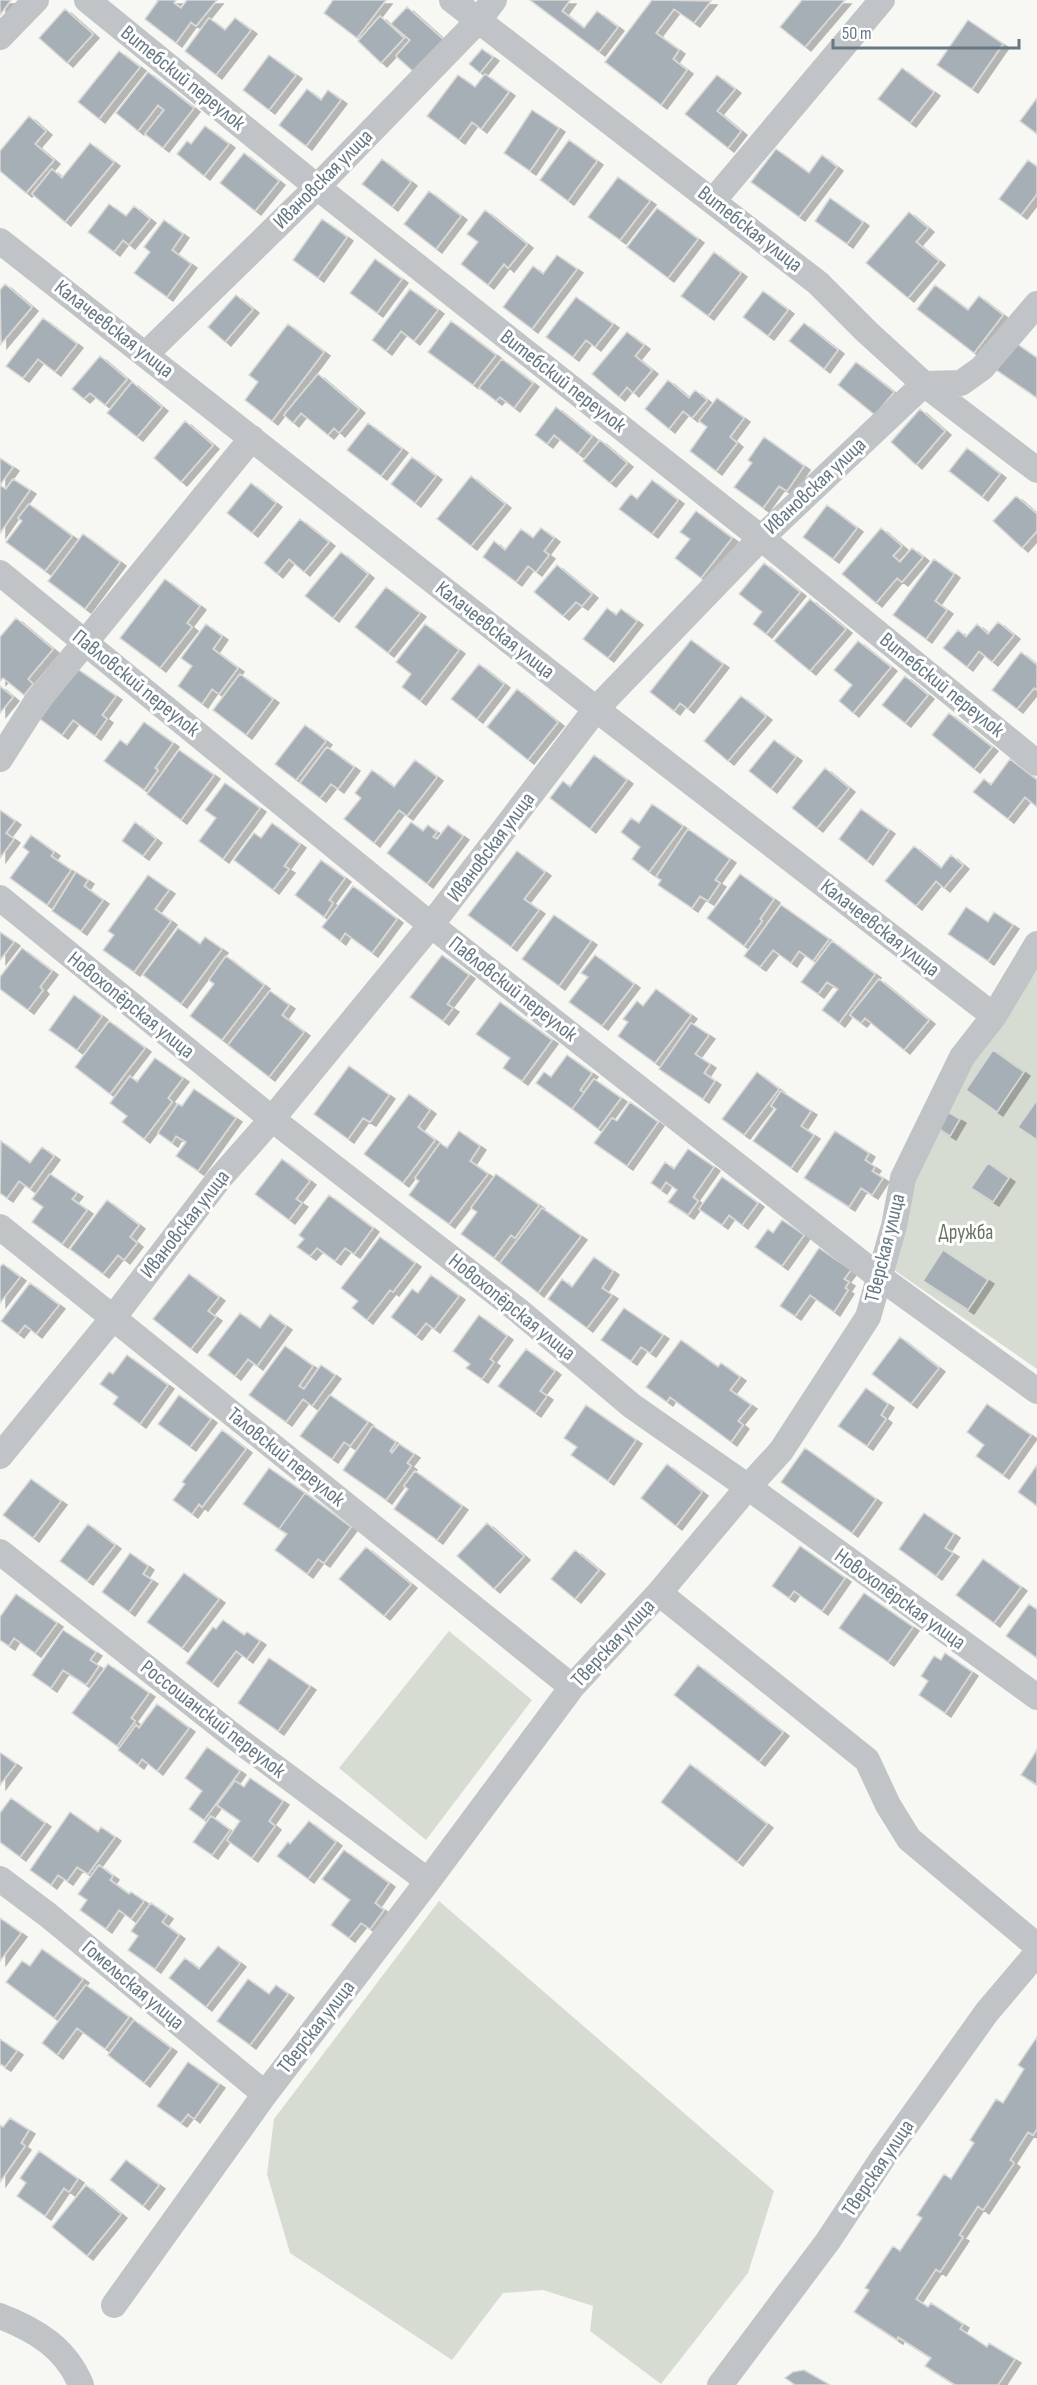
<svg xmlns="http://www.w3.org/2000/svg" width="1037" height="2385" font-family="'Sofia Sans Condensed',sans-serif">
<style>
.green{fill:#d7dcd3}
.building{fill:#a6afb5;stroke:#d8d8d6;stroke-width:1.5;filter:url(#shadow)}
.lines{fill:none;stroke-linecap:round;stroke-linejoin:round}
.street{stroke:#c0c4c7;stroke-width:26}
.labels{text-anchor:middle;dominant-baseline:central;stroke-width:6;stroke-linejoin:round;paint-order:stroke}
.street-label{font-size:21px;fill:#667884;stroke:#fff}
.park-label{font-size:21px;fill:#667761;stroke:#fff}
</style>
<defs>
<filter id="shadow"><feDropShadow dx="6" dy="4" stdDeviation="0" flood-color="#0004"/></filter>
</defs>
<rect width="100%" height="100%" fill="#f7f7f4"/>
<path class="green" d="M1037 955V1369L894 1270 898 1185Z
M449 1631 532 1700 426 1840 339 1768Z
M439 1901 774 2191 748 2273 661 2384 590 2331 593 2306 543 2290 503 2293 452 2360 290 2253 267 2174 274 2119Z"/>
<path class="building" d="M0 0H11L0 15Z
M157 0H176L174 3 181 8 187 0H217L196 26 191 22 176 43 145 19 158 1Z
M333 0H386L357 38 324 13Z
M530 0H570L562 11 584 28 597 11 618 27 599 52Z
M652 0 711 1 694 23 674 9 656 33 679 50 673 59 687 70 661 105 605 62Z
M802 0H845L805 47 780 27Z
M407 7 445 41 415 73 396 56 410 40 391 24Z
M65 9 93 34 67 63 39 38Z
M380 16 404 38 381 63 358 41Z
M209 18 225 30 235 18 251 30 216 75 185 51Z
M968 20 1003 44 972 89 937 65Z
M482 49 493 57 480 73 469 64Z
M119 51 140 67 99 119 78 102Z
M269 55 296 75 269 110 243 90Z
M902 68 934 92 910 123 878 99Z
M148 72 194 108 163 148 145 134 164 110 158 105 138 131 116 113Z
M485 74 509 92 481 129 472 122 459 140 427 116 458 75 475 87Z
M717 75 735 89 717 111 741 131 728 148 685 114Z
M307 89 321 100 328 90 341 100 306 146 279 125Z
M1037 98V134L1020 121Z
M532 110 559 128 530 171 504 153Z
M29 116 46 131 35 144 54 160 26 193 0 171V151Z
M205 126 229 144 204 176 177 154 187 141 191 144Z
M569 140 597 161 568 201 540 180Z
M90 143 114 162 65 222 32 194 52 169 62 178Z
M776 149 809 173 822 155 837 167 799 217 751 182Z
M244 153 279 181 255 211 220 183Z
M382 159 411 182 392 207 362 184Z
M1028 160 1037 167V194L1021 215 999 199Z
M618 177 650 201 620 240 588 217Z
M429 191 461 216 436 249 404 224Z
M830 198 863 222 847 244 815 221Z
M109 204 126 216 134 206 150 219 129 245 123 240 114 252 88 232Z
M657 208 698 239 668 278 627 247Z
M485 210 527 244 508 268 504 264 488 285 461 264 478 242 467 234Z
M909 212 928 228 916 242 939 261 908 298 866 263Z
M322 219 347 237 318 278 293 260Z
M164 220 183 234 172 250 191 264 167 297 134 273 150 252 144 247Z
M714 252 741 273 708 316 681 296Z
M557 255 577 269 532 329 503 307 533 266 543 274Z
M375 259 402 279 377 313 350 293Z
M5 284 32 307 1 344 0 290Z
M935 285 968 310 979 296 1003 315 974 353 917 309Z
M410 289 438 310 414 341 401 331 386 351 372 340Z
M763 291 788 310 768 336 743 317Z
M236 295 253 309 225 342 208 327Z
M576 297 613 324 595 347 586 340 573 357 546 337Z
M43 318 77 344 55 372 38 359 23 378 6 366Z
M451 321 496 355 473 385 428 352Z
M804 323 838 350 824 369 789 341Z
M288 324 324 352 272 421 245 400 258 382 249 375Z
M627 332 644 345 635 356 652 370 633 393 627 387 619 397 592 374Z
M1014 342 1037 358V398L995 369Z
M100 356 127 379 105 405 90 393 84 399 72 389Z
M502 359 533 383 514 408 500 397 496 401 479 388Z
M856 362 894 392 875 415 838 385Z
M318 374 359 409 339 433 334 428 328 435 301 413 293 423 284 415Z
M668 380 689 398 695 390 707 400 692 418 683 411 669 429 645 409Z
M132 382 162 407 137 437 107 413Z
M717 398 744 418 730 437 737 443 716 471 690 451 707 427 699 421Z
M556 407 592 436 578 454 554 435 547 444 535 435Z
M920 409 945 431 916 465 891 442Z
M185 421 213 445 181 482 154 458Z
M368 423 402 449 381 476 347 450Z
M764 437 804 466 787 491 779 486 763 508 734 487 752 463 748 460Z
M600 440 627 463 610 483 583 461Z
M967 448 1000 474 982 497 949 471Z
M412 457 436 476 415 503 391 484Z
M0 458 13 467 0 485 6 489 13 479 30 490 0 533Z
M471 476 505 504 471 546 437 519Z
M652 480 678 500 652 534 619 509 631 494 637 499Z
M251 483 276 503 252 533 227 513Z
M1016 496 1037 514V531L1022 548 993 521Z
M29 504 72 536 45 571 6 542 22 521 18 518Z
M827 505 857 528 833 559 803 537Z
M696 511 732 538 701 578 675 558 690 539 680 532Z
M300 519 329 542 304 572 289 559 277 574 264 563Z
M541 528 554 538 544 551 549 555 536 572 528 566 516 582 483 557 494 541 505 550 521 529 533 538Z
M881 528 902 546 893 556 900 562 912 548 923 557 902 582 897 578 876 603 842 574Z
M83 534 120 562 85 609 48 581Z
M341 552 368 574 333 618 305 596Z
M934 559 954 574 935 601 947 610 926 639 893 615Z
M764 563 800 592 766 634 753 624 762 612 739 594Z
M557 565 592 594 582 606 576 602 563 616 534 592Z
M165 579 200 606 187 623 192 627 160 668 120 638Z
M386 587 420 613 388 653 355 627Z
M810 599 846 629 810 671 774 641Z
M607 608 616 615 621 609 637 621 608 658 583 639Z
M16 618 53 649 28 679 33 684 24 695 3 678 0 681V637Z
M998 622 1014 635 992 662 979 651 967 667 943 648 958 630 966 637 977 624 988 634Z
M206 624 222 636 213 649 238 668 219 694 212 689 202 704 178 686 192 666 181 658Z
M425 624 459 650 420 701 402 687 411 674 396 662Z
M691 640 723 664 688 709 680 703 674 711 650 692Z
M858 641 891 667 853 713 839 701 852 685 834 670Z
M1021 652 1037 665V690L1034 688 1017 709 992 690Z
M479 664 504 684 477 719 451 699Z
M76 668 116 696 102 715 107 719 95 736 73 720 62 735 40 719Z
M240 674 273 699 246 735 213 710Z
M905 676 928 695 905 723 882 705Z
M0 686 13 697 0 713Z
M517 689 558 722 528 760 487 727Z
M741 696 766 716 728 761 704 741Z
M949 713 992 747 974 769 932 735Z
M144 722 173 743 155 768 158 770 144 790 104 761 120 740 127 745Z
M305 725 326 741 296 780 275 764Z
M774 740 796 757 771 789 749 771Z
M327 747 354 767 338 789 331 784 320 798 300 783Z
M179 750 214 775 181 820 147 794Z
M594 755 627 780 590 829 550 798 563 781 570 787Z
M1010 759 1037 780V807L1025 797 1008 819 973 792 984 779 991 785Z
M415 760 437 777 407 816 399 810 374 843 344 819 361 798 355 793 372 770 394 787Z
M825 768 849 788 817 828 792 808Z
M225 783 260 808 223 859 199 841 216 818 205 810Z
M652 804 683 826 649 872 632 859 640 847 621 832 631 818 639 823Z
M861 809 889 830 867 861 839 839Z
M0 810 15 821 6 833 14 839 0 858Z
M135 822 156 839 143 856 122 841Z
M411 822 423 831 428 825 437 832 433 837 437 839 448 825 463 836 427 884 387 853Z
M272 823 300 844 284 866 289 869 273 890 234 860 254 833 261 838Z
M688 829 730 859 715 880 720 883 708 901 700 896 692 908 658 885 661 880 656 877Z
M31 835 54 852 51 856 71 870 47 905 10 878 29 852 23 847Z
M914 846 941 868 951 855 963 865 944 888 936 881 916 906 885 881Z
M517 851 545 872 524 899 539 910 511 947 468 915Z
M321 860 345 878 329 900 333 903 324 917 295 895Z
M76 872 88 880 84 886 103 900 81 931 52 911Z
M740 874 774 899 760 919 762 921 744 946 707 918Z
M148 875 169 890 155 909 171 921 134 972 103 950 114 935 108 931Z
M353 886 397 919 372 953 345 933 340 941 322 927Z
M781 905 829 939 813 961 799 951 791 963 773 950 760 967 744 956Z
M966 907 988 922 994 912 1013 925 988 961 948 934Z
M554 915 591 941 559 986 522 959Z
M178 928 200 944 205 937 222 949 181 1004 143 975Z
M0 932 14 942 0 960Z
M832 941 875 974 839 1023 822 1010 838 989 827 982 818 994 801 982Z
M22 948 52 971 40 987 43 990 28 1010 0 989V977Z
M442 955 469 975 447 1004 453 1008 443 1021 410 997Z
M595 955 634 984 602 1026 569 1002 588 977 581 973Z
M226 956 264 985 222 1040 190 1016 214 984 209 980Z
M879 979 929 1020 904 1050 865 1018 861 1023 850 1015Z
M656 989 691 1015 655 1063 618 1036 628 1022 623 1019 637 1001 643 1006Z
M270 991 289 1005 282 1015 304 1032 269 1077 228 1045Z
M74 995 102 1016 77 1050 49 1030Z
M500 1002 552 1040 522 1081 503 1068 510 1058 476 1034Z
M109 1021 145 1048 110 1094 75 1067Z
M691 1023 709 1035 695 1054 710 1064 704 1073 715 1081 703 1099 659 1069Z
M993 1050 1024 1072 997 1112 966 1090Z
M567 1055 592 1073 580 1090 584 1093 572 1109 536 1083 544 1072 551 1077Z
M155 1058 183 1078 168 1098 172 1102 144 1139 122 1122 127 1116 110 1103 130 1076 137 1082Z
M349 1066 389 1095 370 1122 363 1118 348 1139 314 1114Z
M757 1072 779 1089 744 1135 722 1119Z
M594 1079 621 1098 598 1129 572 1109Z
M194 1089 236 1118 198 1171 176 1156 186 1142 176 1136 172 1143 158 1133 178 1104 182 1106Z
M781 1091 811 1111 801 1126 814 1135 791 1168 753 1141 776 1109 771 1106Z
M409 1094 430 1110 418 1127 435 1140 403 1183 364 1154Z
M1037 1100V1140L1018 1127Z
M630 1102 658 1122 627 1166 594 1143 612 1118 617 1121Z
M946 1111 960 1119 950 1136 936 1127Z
M459 1131 480 1146 470 1161 488 1174 449 1224 409 1195 419 1181 415 1178 440 1143 447 1148Z
M835 1131 869 1153 865 1160 875 1167 872 1171 883 1178 872 1195 861 1188 849 1207 804 1178Z
M1 1141 30 1163 42 1147 54 1156 30 1189 19 1181 7 1198 0 1193Z
M688 1149 714 1167 693 1197 698 1201 688 1215 668 1202 677 1190 666 1182 661 1190 651 1183 665 1162 674 1169Z
M282 1159 310 1181 296 1199 302 1203 289 1220 255 1194Z
M988 1163 1009 1178 993 1202 971 1188Z
M50 1174 77 1193 72 1199 87 1210 62 1244 32 1222 43 1207 32 1199Z
M496 1174 539 1205 515 1238 511 1235 494 1258 461 1234 477 1212 471 1208Z
M722 1177 758 1203 742 1225 729 1215 722 1225 699 1209Z
M329 1195 373 1228 354 1254 345 1248 335 1261 317 1248 310 1256 297 1247 304 1239 299 1235Z
M107 1200 139 1225 130 1237 137 1243 124 1260 118 1255 103 1274 70 1249Z
M542 1208 581 1236 538 1293 500 1263Z
M782 1220 804 1235 782 1266 755 1247 768 1229 773 1233Z
M380 1237 415 1263 393 1292 390 1290 367 1320 352 1308 358 1301 341 1288Z
M819 1248 851 1270 844 1279 849 1282 845 1288 848 1290 834 1312 810 1295 795 1316 780 1306Z
M943 1250 988 1280 968 1310 923 1281Z
M594 1257 613 1271 602 1288 612 1295 587 1328 548 1299 562 1279 572 1287Z
M3 1264 20 1277 0 1303V1267Z
M189 1274 219 1297 208 1311 216 1317 191 1349 153 1319Z
M431 1275 459 1296 434 1329 426 1323 416 1336 391 1317 412 1289 418 1293Z
M30 1283 59 1305 36 1334 25 1325 18 1334 1 1321Z
M624 1308 663 1335 650 1353 641 1347 631 1361 601 1340Z
M240 1313 260 1328 270 1314 286 1326 257 1366 248 1359 235 1376 208 1355Z
M479 1315 507 1336 490 1359 494 1362 482 1379 466 1368 470 1364 453 1351Z
M900 1337 939 1368 911 1404 872 1374Z
M681 1340 718 1367 721 1363 740 1377 730 1390 751 1405 738 1421 743 1425 731 1442 670 1397 667 1402 646 1387Z
M285 1346 313 1366 299 1386 304 1389 321 1365 335 1375 312 1406 303 1399 286 1422 249 1395Z
M526 1349 555 1371 540 1391 547 1396 535 1413 498 1386Z
M127 1355 168 1385 140 1424 113 1404 118 1397 100 1384 109 1372 113 1374Z
M866 1388 888 1404 881 1415 886 1419 867 1446 838 1426Z
M179 1395 211 1419 190 1447 158 1424Z
M330 1395 368 1422 350 1446 344 1442 332 1459 300 1436Z
M987 1404 1031 1435 1003 1475 976 1456 984 1445 967 1432Z
M586 1405 636 1440 608 1481 571 1455 577 1447 564 1438Z
M373 1426 396 1442 390 1451 392 1453 399 1444 414 1454 407 1463 411 1466 386 1500 343 1470Z
M222 1430 246 1449 202 1507 199 1504 192 1514 173 1500 185 1484 182 1482Z
M805 1448 876 1499 852 1533 781 1482Z
M667 1464 702 1492 676 1526 641 1498Z
M1037 1465V1506L1018 1492Z
M269 1468 305 1493 279 1529 243 1504Z
M415 1471 462 1506 437 1540 394 1509 408 1489 404 1486Z
M31 1479 61 1501 33 1538 3 1515Z
M305 1493 351 1527 324 1563 318 1559 307 1574 275 1550 287 1534 279 1529Z
M924 1513 954 1534 945 1548 953 1553 936 1576 899 1549Z
M487 1523 524 1556 494 1589 457 1556Z
M88 1524 115 1545 87 1581 60 1561Z
M800 1546 845 1578 822 1611 794 1591 789 1598 772 1586Z
M366 1547 411 1584 384 1616 339 1579Z
M575 1550 599 1570 575 1599 551 1579Z
M130 1553 148 1566 143 1574 152 1580 129 1612 102 1592Z
M983 1559 1021 1587 994 1623 956 1595Z
M184 1573 219 1599 182 1648 147 1622Z
M864 1593 913 1627 888 1662 839 1628Z
M16 1594 57 1623 35 1653 14 1638 9 1646 0 1640V1617Z
M1029 1604 1037 1610V1658L1006 1636Z
M223 1620 244 1635 247 1632 260 1641 247 1659 236 1651 212 1683 186 1663 213 1627 216 1629Z
M63 1630 96 1652 90 1660 99 1666 86 1685 63 1670 51 1688 32 1675Z
M945 1653 972 1672 945 1713 919 1695 928 1681 921 1676 934 1656 941 1660Z
M269 1658 310 1686 278 1731 238 1703Z
M108 1664 149 1693 131 1718 135 1721 117 1746 72 1713Z
M698 1665 783 1732 759 1762 674 1695Z
M157 1704 189 1728 157 1771 142 1759 138 1765 118 1750 136 1725 139 1728Z
M207 1747 240 1771 204 1820 189 1809 202 1791 185 1778Z
M1037 1750V1785L1021 1775Z
M1 1753 16 1764 0 1785V1754Z
M690 1764 767 1824 737 1862 661 1802Z
M250 1778 283 1801 269 1821 275 1826 252 1858 227 1840 240 1821 217 1805 235 1781 244 1787Z
M11 1798 45 1823 20 1857 0 1842V1813Z
M70 1812 98 1832 101 1827 115 1837 88 1874 77 1867 67 1881 58 1875 51 1885 30 1870Z
M211 1816 230 1830 212 1855 193 1842Z
M309 1821 336 1842 308 1879 277 1856 288 1842 290 1844Z
M344 1850 389 1883 375 1903 384 1910 370 1929 361 1923 349 1938 331 1925 350 1900 322 1879Z
M99 1865 113 1876 110 1880 129 1894 131 1892 144 1901 131 1919 119 1910 106 1929 80 1910 87 1900 78 1894Z
M151 1903 167 1915 162 1922 179 1935 155 1969 128 1950 138 1936 131 1931Z
M0 1918 21 1933 0 1961Z
M218 1946 240 1963 206 2007 169 1978 185 1958 199 1969Z
M42 1949 83 1979 54 2018 6 1982 22 1961 30 1966Z
M248 1979 269 1994 276 1985 288 1994 250 2045 217 2021Z
M86 1985 129 2017 105 2049 77 2028 57 2055 42 2043Z
M134 2020 171 2048 144 2083 108 2055Z
M1037 2037V2129L1033 2135 1028 2132 1010 2160 1014 2163 983 2210 978 2206 959 2235 963 2237 940 2272 936 2269 916 2299 928 2307 931 2303 963 2324 960 2329 987 2347 989 2343 1015 2359 998 2385H955L925 2366 931 2358 898 2337 897 2340 854 2312 869 2290 865 2288 893 2246 900 2251 922 2218 917 2215 944 2174 951 2179 974 2143 970 2140 996 2099 1003 2103 1024 2069 1018 2065Z
M0 2039 17 2051 5 2067 0 2064Z
M188 2062 219 2084 194 2119 188 2114 181 2123 157 2106Z
M10 2118 29 2130 21 2143 25 2146 0 2182V2125L3 2127Z
M39 2151 78 2179 69 2192 64 2188 45 2216 17 2196 26 2183 20 2178Z
M126 2160 159 2185 143 2206 110 2180Z
M86 2185 121 2214 87 2256 52 2227Z
M804 2370 830 2385H793L794 2384 785 2378 793 2372Z"/>
<g class="lines">
<path class="street" d="M87 0 317 187 761 538 1037 763
M452 0 818 283 867 332 924 384 1037 470
M0 37 36 0
M713 201 882 0
M0 241 596 709 994 1016
M146 354 317 187 479 20 494 0
M0 573 431 925 878 1276 1037 1391
M0 759 35 704 252 438
M0 898 272 1119 519 1311 632 1406 748 1487 1037 1697
M0 1227 572 1687
M0 1456 113 1318 219 1179 272 1119 431 925 596 709 761 538 924 384 961 383 982 368 1037 304
M0 1552 233 1736 428 1881
M659 1593 867 1760 888 1805 909 1839 1037 1946
M0 1879 48 1915 265 2094
M114 2305 265 2094 428 1881 572 1687 659 1593 748 1487 781 1451 868 1317 894 1226 903 1178 962 1057 994 1016 1037 944
M0 2316C36 2330 66 2348 81 2385
M720 2385 828 2241 884 2156 987 2012 1037 1953"/>
</g>
<g class="labels">
<g class="street-label">
<text transform="translate(183 78) rotate(39)">Витебский переулок</text>
<text transform="translate(323 179) rotate(-45)">Ивановская улица</text>
<text transform="translate(750 229) rotate(38)">Витебская улица</text>
<text transform="translate(114 329) rotate(38)">Калачеевская улица</text>
<text transform="translate(563 381) rotate(38)">Витебский переулок</text>
<text transform="translate(815 486) rotate(-43)">Ивановская улица</text>
<text transform="translate(495 630) rotate(38)">Калачеевская улица</text>
<text transform="translate(136 683) rotate(39)">Павловский переулок</text>
<text transform="translate(942 685) rotate(39)">Витебский переулок</text>
<text transform="translate(491 847) rotate(-53)">Ивановская улица</text>
<text transform="translate(880 928) rotate(38)">Калачеевская улица</text>
<text transform="translate(513 989) rotate(38)">Павловский переулок</text>
<text transform="translate(131 1005) rotate(39)">Новохопёрская улица</text>
<text transform="translate(185 1224) rotate(-52)">Ивановская улица</text>
<text transform="translate(885 1248) rotate(-76)">Тверская улица</text>
<text transform="translate(512 1307) rotate(39)">Новохопёрская улица</text>
<text transform="translate(286 1457) rotate(39)">Таловский переулок</text>
<text transform="translate(900 1599) rotate(36)">Новохопёрская улица</text>
<text transform="translate(613 1643) rotate(-47)">Тверская улица</text>
<text transform="translate(213 1719) rotate(38)">Россошанский переулок</text>
<text transform="translate(133 1985) rotate(40)">Гомельская улица</text>
<text transform="translate(316 2027) rotate(-52)">Тверская улица</text>
<text transform="translate(878 2168) rotate(-56)">Тверская улица</text>
</g>
<g class="park-label">
<text x="966" y="1232">Дружба</text>
</g>
</g>
<path d="M833 39v9h186v-9" fill="none" stroke="#667884" stroke-width="3"/>
<text x="842" y="39" font-size="18" fill="#667884" stroke="#ffffff" stroke-width="4.5" paint-order="stroke">50 m</text>
</svg>
